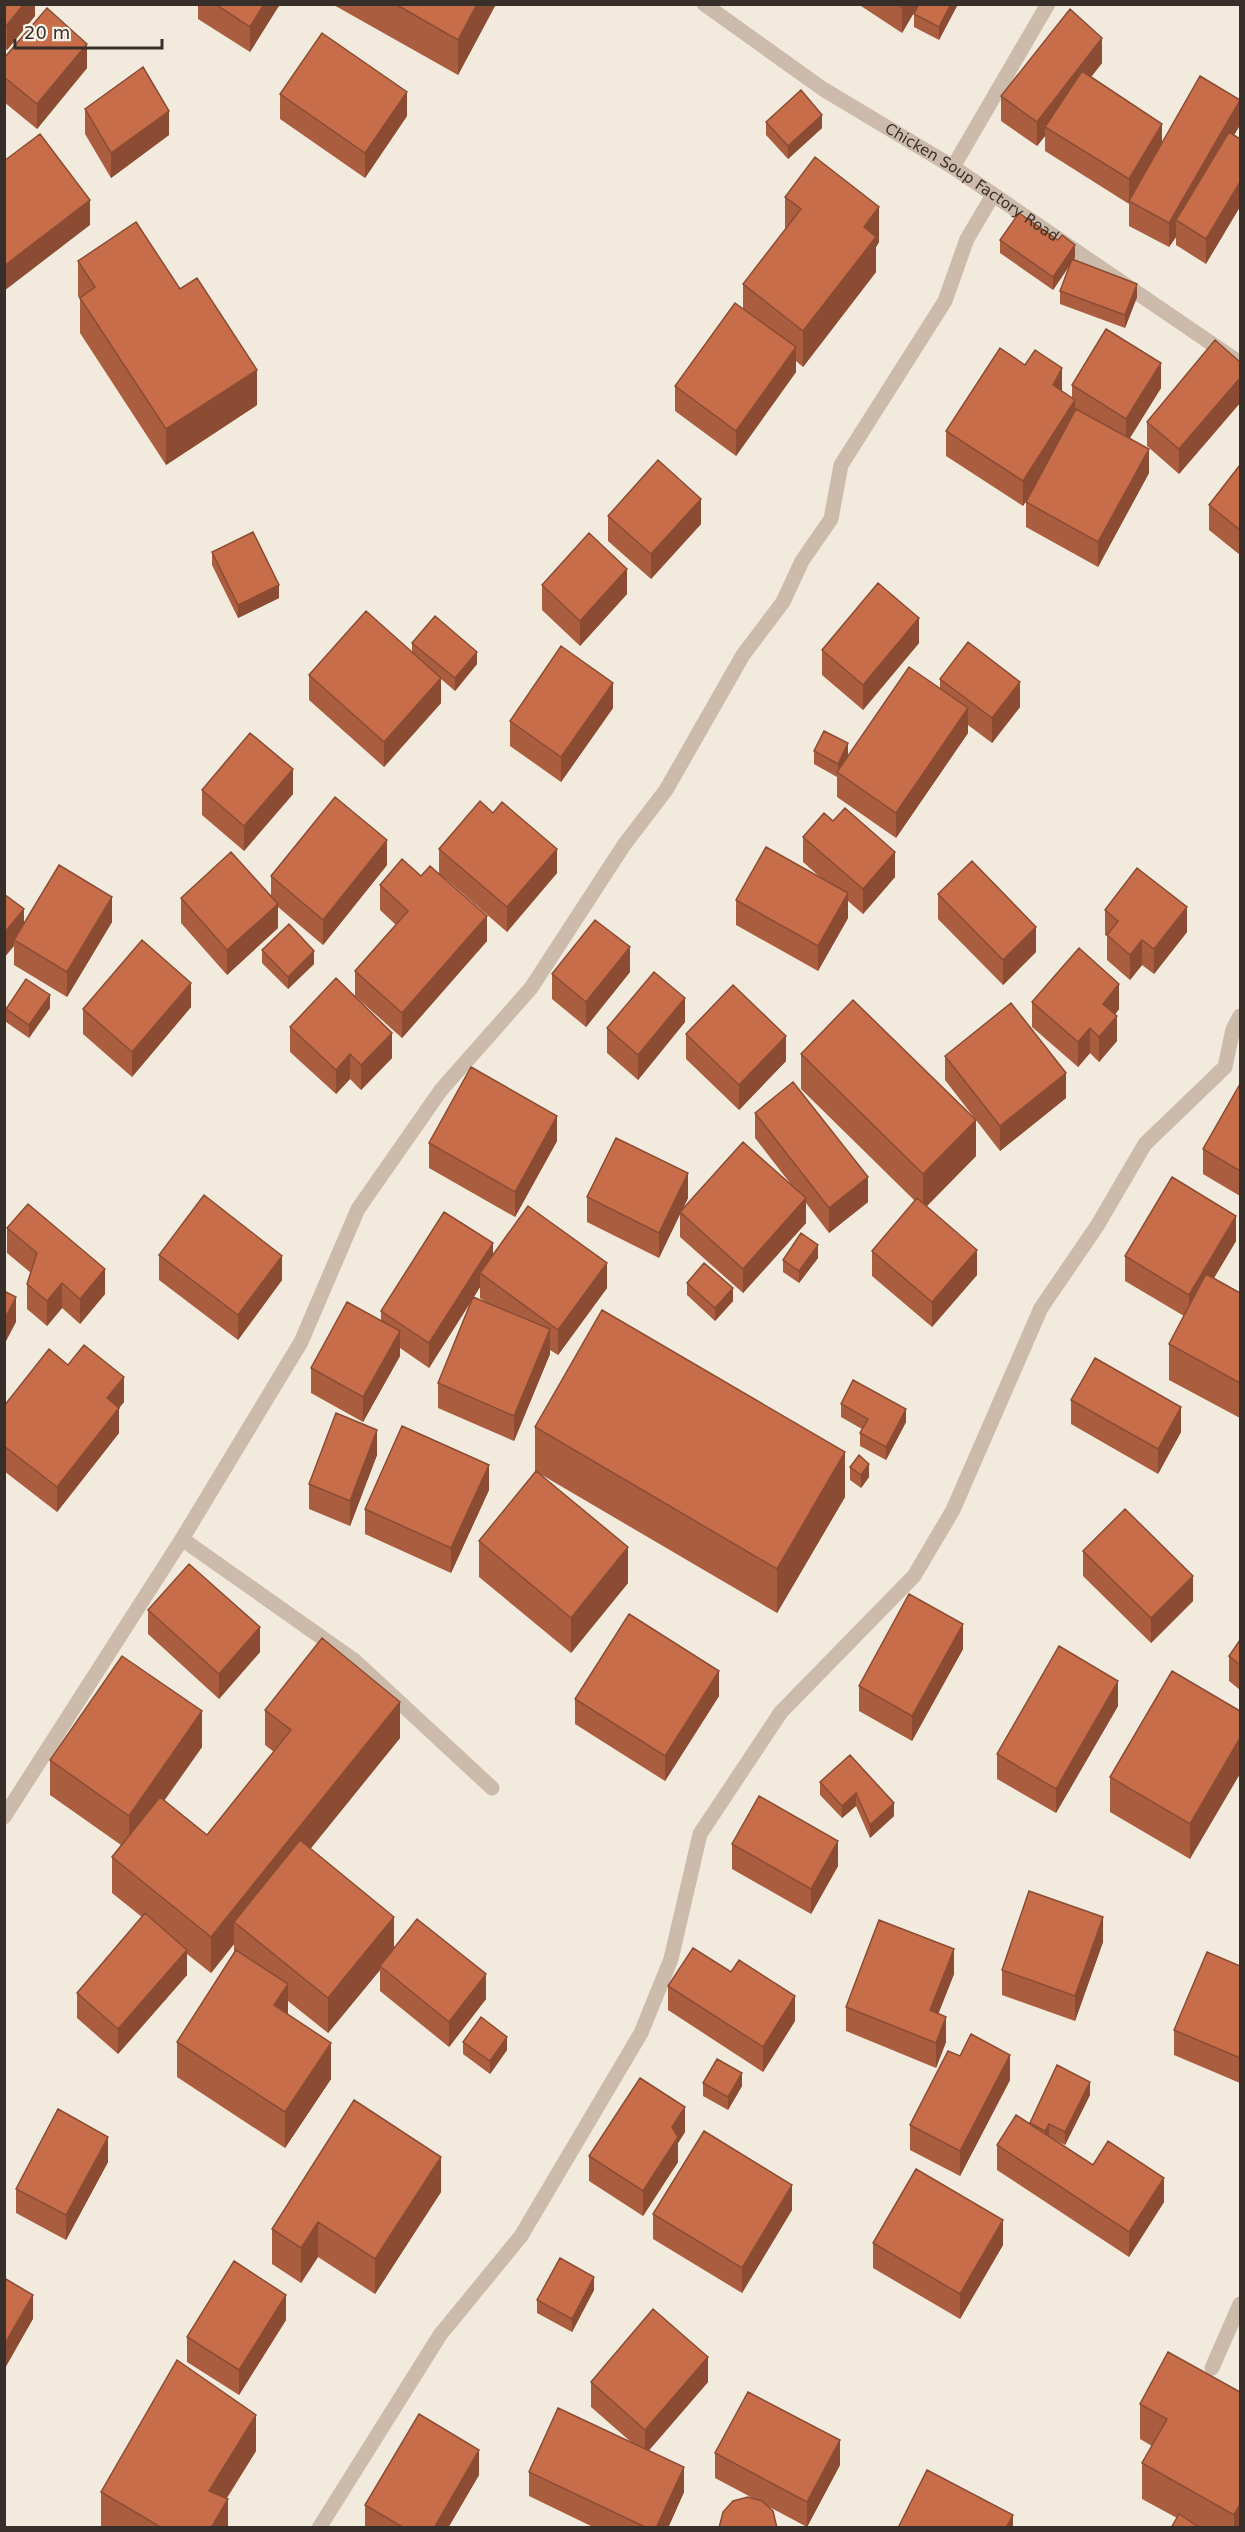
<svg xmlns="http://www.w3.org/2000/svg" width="1245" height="2532" font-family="'DejaVu Sans',sans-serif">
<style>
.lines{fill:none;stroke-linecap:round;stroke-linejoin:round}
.street{stroke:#cba;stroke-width:15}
.wall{fill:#ab5e3f;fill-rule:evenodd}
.shaded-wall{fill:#8b4c33}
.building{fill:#c76d49;stroke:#8b4c33;stroke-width:1.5}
.labels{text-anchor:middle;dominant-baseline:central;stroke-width:6;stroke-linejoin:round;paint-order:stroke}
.street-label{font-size:15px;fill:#392f2a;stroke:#faf4eb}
</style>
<rect width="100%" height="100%" fill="#f3eade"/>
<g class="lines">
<g class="street">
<path id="s1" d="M704 4 823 89 953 167 1240 363"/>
<path d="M953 167 1048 4"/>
<path d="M182 1539 355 1661 492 1788"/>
<path d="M4 1817 182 1539 301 1342 358 1209 441 1090 531 988 624 845 666 790 743 655 783 602 802 561 831 519 841 465 945 301 967 239 993 195"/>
<path d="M1212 2368 1240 2304"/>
<path d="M319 2528 440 2335 521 2236 641 2033 671 1959 700 1834 781 1712 914 1576 953 1510 1041 1308 1097 1226 1145 1144 1225 1067 1233 1029 1240 1016"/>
</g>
</g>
<path class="wall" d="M4 4H35V16L7 50 4 48Z
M198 4H280L250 52 198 19Z
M332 4H496L458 75Z
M858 4H919L902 33Z
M958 4 939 40 914 27V14Z
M4 58 87 68 37 129 4 102Z
M1102 63 1091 77 1162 142 1240 125 1234 135 1206 264 1176 245V237L1169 247 1129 226V204L1045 151V136L1037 146 1001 121V96Z
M280 94 407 116 365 178 280 119Z
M85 109 169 135 111 178 85 134Z
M766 122 822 128 788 159 766 135Z
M785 197 879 242 876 247V272L803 367 796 361V372L736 456 675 411V386L743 308V284L785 230Z
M1000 240 1075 257 1074 260 1137 297 1125 328 1060 304V291L1070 265 1053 290 1000 253Z
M78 261 257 405 166 465 80 333V300L78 296Z
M1240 362V403L1179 474 1147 446V422Z
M1072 385 1161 388 1130 438 1149 473 1098 567 1026 527V502L1029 496 1023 506 946 456V431L1062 391 1072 398Z
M1240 465V555L1209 530V505Z
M608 516 701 524 651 579 608 541Z
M212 552 279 598 238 618 212 565Z
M542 585 627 594 580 646 542 610Z
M412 643 477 664 455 691 441 679V703L384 767 309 700V675L412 652Z
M919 643 863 710 822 675V650Z
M940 679 1020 707 992 743 968 725V733L896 838 837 797V777L814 764V751L848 756 940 689Z
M613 708 561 782 510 746V721Z
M202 790 293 794 244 851 202 815Z
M803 837 895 877 863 914 848 901V918L818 971 736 925V900L821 878 803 862Z
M439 849 557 873 507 932 446 879 487 941 402 1038 355 996V971L396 925 380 910V885L421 876 439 874Z
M387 865 323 945 278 907V928L227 975 181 923V898L271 896V876Z
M4 894 24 924 112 922 67 997 14 965V946Z
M938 894 1036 952 1003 985 938 919Z
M1105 910 1187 932 1154 974 1142 965 1130 980 1107 960V936L1105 935Z
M262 950 314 964 288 989 262 963Z
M630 972 586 1027 552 999V974Z
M1032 1002 1119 1009 1115 1015 1117 1041 1099 1062 1090 1053 1078 1067 1032 1027Z
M191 1007 132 1077 83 1034V1009Z
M50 1008 29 1038 6 1022V1009Z
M685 1022 638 1080 607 1053V1028Z
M290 1027 392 1058 361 1090 350 1079 336 1094 290 1052Z
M686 1034 786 1061 739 1110 686 1059Z
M801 1054 976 1156 926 1207 977 1275 932 1327 872 1276V1251L915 1201 801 1089Z
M945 1056 1066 1098 1000 1151 945 1080Z
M1240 1084V1196L1203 1174V1149Z
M755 1113 868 1202 829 1233 806 1203V1223L743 1293 680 1237V1213L659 1258 587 1222V1197L688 1198 682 1210 793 1187 755 1138Z
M557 1141 515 1217 429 1168V1143Z
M7 1228 105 1294 80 1324 62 1308 47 1326 27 1309V1284L31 1273 7 1253Z
M1236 1241 1214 1278 1240 1293V1418L1169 1380V1344L1184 1316 1125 1281V1256Z
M159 1255 282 1280 238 1340 159 1280Z
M493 1256 607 1288 558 1355 550 1350V1354L514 1441 438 1408V1383L472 1300 429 1368 400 1348V1356L363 1422 311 1393V1368L381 1321V1311ZM480 1287V1298L486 1302 474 1297Z
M818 1258 799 1283 783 1272V1260Z
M687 1283 733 1301 715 1321 687 1295Z
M68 1365 124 1402 119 1408V1433L57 1512 4 1471V1406Z
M1071 1400 1181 1432 1158 1474 1071 1424Z
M841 1404 906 1422 886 1460 860 1446V1433L862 1429 841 1417Z
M535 1427 845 1497 777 1613 542 1475 628 1583 571 1653 479 1577V1541L536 1471H535Z
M377 1455 350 1526 309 1509V1484Z
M850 1467 869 1477 861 1488 850 1480Z
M489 1490 451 1573 365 1534V1509Z
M1083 1551 1193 1601 1151 1643 1083 1576Z
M148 1610 260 1652 219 1699 148 1634Z
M1240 1640V1690L1229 1681V1656Z
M963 1649 912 1741 859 1711V1686Z
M719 1696 665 1781 575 1724V1699Z
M1118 1706 1056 1813 997 1779V1754Z
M265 1710 400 1738 310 1849 394 1948 486 1999 449 2047 380 1991V1970L328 2033 288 2001V2015L331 2079 285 2148 177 2077V2042L234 1952V1944L211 1973 187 1954V1975L118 2054 77 2018V1993L142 1917 112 1893V1857L121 1845 50 1795V1760L202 1747 164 1800 207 1835 274 1752 265 1745Z
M1240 1711 1190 1859 1110 1812V1777Z
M850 1755 894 1816 870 1838 856 1806 842 1818 820 1795V1782Z
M732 1844 838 1866 811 1914 732 1869Z
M1103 1942 1075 2021 1002 1995V1970Z
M1240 1966V2083L1174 2055V2030Z
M731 1972 795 2021 763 2072 668 2010V1986Z
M954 1974 938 2014 946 2042 936 2068 846 2031V2007Z
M463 2042 507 2050 490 2074 463 2054Z
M960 2056 1010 2080 960 2176 910 2150V2125Z
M703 2083 742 2086 728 2110 703 2096Z
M1090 2095 1065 2145 1053 2139 1093 2165 1164 2202 1129 2257 997 2170V2145L1030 2124Z
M685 2132 678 2143V2162L643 2216 589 2181V2156Z
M108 2162 66 2240 16 2213V2189Z
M441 2192 375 2294 318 2257 301 2283 272 2264V2229Z
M792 2210 742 2293 653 2239V2214Z
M873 2243 1003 2245 960 2319 873 2268Z
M594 2290 572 2332 537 2313V2300Z
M286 2320 239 2395 187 2362V2337Z
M591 2382H708L649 2450 684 2492 668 2528H595L529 2496V2472L631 2442 591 2407Z
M1240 2392V2528H1171L1177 2518 1142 2499V2463L1152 2446 1140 2439V2404Z
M256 2451 227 2498 228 2528H101V2492Z
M715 2453 840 2465 807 2527 715 2478Z
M479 2475 448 2528H365V2505Z"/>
<path class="shaded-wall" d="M24 4H35V16L7 50V25Z
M264 4H280L250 52V27Z
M477 4H496L458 75V40Z
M904 4H919L902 33V8Z
M951 4H958L939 40V27Z
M1102 38V63L1050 129 1045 127V136L1037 146V122Z
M87 44V68L37 129V104Z
M407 92V116L365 178V153Z
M1240 100V125L1182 225 1176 220V237L1169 247V223Z
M169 111V135L111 178V153Z
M822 115V128L788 159V146Z
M1162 124V149L1129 201V204V179Z
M1240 182V207L1206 264V239Z
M90 200V225L4 291V266Z
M879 207V242L876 247V272L803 367V331L864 227Z
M1075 245V257L1053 290V277Z
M1137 284V297L1125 328V315Z
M796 347V372L736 456V431Z
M1161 363V388L1126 444V419Z
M1062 368V393L1053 385Z
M257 370V405L166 465V429Z
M1240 378V403L1179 474V449Z
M1075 400V425L1023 506V481Z
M1149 449V473L1098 567V542Z
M701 499V524L651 579V554Z
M627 569V594L580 646V621Z
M279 585V598L238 618V605Z
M919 618V643L863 710V685Z
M477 652V664L455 691V678Z
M441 678V703L384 767V742Z
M1020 682V707L992 743V718Z
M613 683V708L561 782V757Z
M968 708V733L896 838V813Z
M848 743V756L838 772V764Z
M293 769V794L244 851V826Z
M387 840V865L323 945V920Z
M557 849V873L507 932V907Z
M895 852V877L863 914V889Z
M848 893V918L818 971V946Z
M112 897V922L67 997V972Z
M278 904V928L227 975V950Z
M1187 907V932L1154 974V949Z
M24 909V934L14 940V946L4 958V933Z
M487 916V941L402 1038V1013Z
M1036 927V952L1003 985V960Z
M1142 940V965L1130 980V955Z
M630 947V972L586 1027V1002Z
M314 951V964L288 989V977Z
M191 983V1007L132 1077V1052Z
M1119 984V1009L1103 1029V1004Z
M50 995V1008L29 1038V1025Z
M685 998V1022L638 1080V1055Z
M1117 1016V1041L1099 1062V1037Z
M1090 1028V1053L1078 1067V1042Z
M392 1033V1058L361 1090V1065Z
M786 1036V1061L739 1110V1085Z
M350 1054V1079L336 1094V1070Z
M1066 1073V1098L1000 1151V1126Z
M557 1116V1141L515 1217V1192Z
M976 1120V1156L923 1210V1174Z
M688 1173V1198L659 1258V1233Z
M868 1177V1202L829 1233V1208Z
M806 1198V1223L743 1293V1269Z
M1236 1216V1241L1189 1320V1295Z
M493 1243V1268L480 1273V1287L429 1368V1343Z
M818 1245V1258L799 1283V1271Z
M977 1250V1275L932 1327V1302Z
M282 1256V1280L238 1340V1315Z
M607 1263V1288L558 1355V1330Z
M105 1269V1294L80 1324V1299Z
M62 1283V1308L47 1326V1301Z
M733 1288V1301L715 1321V1308Z
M16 1297V1322L4 1345V1320Z
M550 1329V1354L514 1441V1416Z
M400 1331V1356L363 1422V1397Z
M124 1377V1402L119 1408V1433L57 1512V1487L107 1398Z
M1181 1407V1432L1158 1474V1449Z
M906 1409V1422L886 1460V1447Z
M377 1430V1455L350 1526V1501Z
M845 1452V1497L777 1613V1569Z
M869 1464V1477L861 1488V1475Z
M489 1465V1490L451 1573V1548Z
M628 1547V1583L571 1653V1618Z
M1193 1576V1601L1151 1643V1618Z
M963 1624V1649L912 1741V1716Z
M260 1627V1652L219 1699V1674Z
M719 1671V1696L665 1781V1756Z
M1118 1681V1706L1056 1813V1789Z
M400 1702V1738L245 1930 234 1922V1944L211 1973V1937Z
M202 1711V1747L129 1851V1816Z
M1240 1738V1774L1190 1859V1824Z
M856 1793V1806L842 1818V1806Z
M894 1803V1816L870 1838V1825Z
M838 1841V1866L811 1914V1889Z
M394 1917V1953L380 1966V1970L328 2033V1998Z
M1103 1917V1942L1075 2021V1996Z
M954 1949V1974L930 2035V2010Z
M187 1950V1975L118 2054V2029Z
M486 1974V1999L449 2047V2022Z
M288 1984V2020L274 2005Z
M795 1996V2021L763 2072V2047Z
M946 2017V2042L936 2068V2043Z
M507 2037V2050L490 2074V2061Z
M331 2043V2079L285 2148V2112Z
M1010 2055V2080L960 2176V2151Z
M742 2073V2086L728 2110V2097Z
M1090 2082V2095L1065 2145V2132Z
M685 2107V2132L678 2143V2162L643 2216V2191L672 2127Z
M1049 2124V2137L1045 2143V2131Z
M108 2137V2162L66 2240V2215Z
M441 2157V2192L375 2294V2259Z
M1164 2178V2202L1129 2257V2232Z
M792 2185V2210L742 2293V2268Z
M1003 2220V2245L960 2319V2294Z
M318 2222V2257L301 2283V2248Z
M594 2277V2290L572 2332V2319Z
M33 2295V2319L4 2370V2345Z
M286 2295V2320L239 2395V2370Z
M708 2357V2382L645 2455V2430Z
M256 2415V2451L209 2526V2491Z
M840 2440V2465L807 2527V2502Z
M479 2450V2475L448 2528H434Z
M684 2467V2492L668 2528H656Z
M228 2499V2528H211Z
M1240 2504V2528H1234V2515Z
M1013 2515V2528H1006Z"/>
<path class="building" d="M4 4H24L7 25 4 24Z
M215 4H264L250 27Z
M395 4H477L458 40Z
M896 4H904L902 8Z
M919 4H951L939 27 914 14Z
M47 8 87 44 37 104 4 77V58Z
M1070 9 1102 38 1037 122 1001 96Z
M322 33 407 92 365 153 280 94Z
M143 67 169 111 111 153 85 109Z
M1082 71 1162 124 1129 179 1045 127Z
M1200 76 1240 100 1169 223 1129 201Z
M801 90 822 115 788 146 766 122Z
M1229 132 1240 139V182L1206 239 1176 220Z
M40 134 90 200 4 266V161Z
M815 157 879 207 864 227 876 237 803 331 743 284 801 209 785 197Z
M1019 213 1058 240 1062 235 1075 245 1053 277 1000 240Z
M136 222 180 289 197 278 257 370 166 429 80 298 95 287 78 261Z
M1072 259 1137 284 1125 315 1060 291Z
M735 303 796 347 736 431 675 386Z
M1106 329 1161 363 1126 419 1072 385Z
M1215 340 1240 362V378L1179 449 1147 422Z
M1000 348 1025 365 1035 350 1062 368 1053 385 1075 400 1023 481 946 431Z
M1076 409 1149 449 1098 542 1026 502Z
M658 460 701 499 651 554 608 516Z
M1240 465V530L1209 505Z
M253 532 279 585 238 605 212 552Z
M589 533 627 569 580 621 542 585Z
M878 583 919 618 863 685 822 650Z
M366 611 441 678 384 742 309 675Z
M435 616 477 652 455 678 412 643Z
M968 642 1020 682 992 718 940 679Z
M561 646 613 683 561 757 510 721Z
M909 667 968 708 896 813 837 772Z
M824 731 848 743 838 764 814 751Z
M250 733 293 769 244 826 202 790Z
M335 797 387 840 323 920 271 876Z
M480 801 493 813 502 802 557 849 507 907 439 849Z
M845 808 895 852 863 889 803 837 824 813 833 821Z
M766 847 848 893 818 946 736 900Z
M231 852 278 904 227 950 181 898Z
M402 859 421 876 430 866 487 916 402 1013 355 971 408 911 380 885Z
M972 861 1036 927 1003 960 938 894Z
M59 865 112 897 67 972 14 940Z
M1137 868 1187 907 1154 949 1142 940 1130 955 1107 935 1118 921 1105 910Z
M4 894 24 909 4 933Z
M595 920 630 947 586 1002 552 974Z
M289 924 314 951 288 977 262 950Z
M142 940 191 983 132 1052 83 1009Z
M1079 948 1119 984 1103 1004 1117 1016 1099 1037 1090 1028 1078 1042 1032 1002Z
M654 972 685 998 638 1055 607 1028Z
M336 978 392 1033 361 1065 350 1054 336 1070 290 1027Z
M26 979 50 995 29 1025 6 1009Z
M733 985 786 1036 739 1085 686 1034Z
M853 1000 976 1120 923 1174 801 1054Z
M1011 1003 1066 1073 1000 1126 945 1056Z
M471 1067 557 1116 515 1192 429 1143Z
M793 1082 868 1177 829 1208 755 1113Z
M1240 1084V1171L1203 1149Z
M616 1138 688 1173 659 1233 587 1197Z
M743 1142 806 1198 743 1269 680 1212Z
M1172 1177 1236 1216 1189 1295 1125 1256Z
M204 1195 282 1256 238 1315 159 1255Z
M917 1198 977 1250 932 1302 872 1251Z
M28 1204 105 1269 80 1299 62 1283 47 1301 27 1284 37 1253 7 1228Z
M528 1206 607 1263 558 1330 480 1273Z
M444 1212 493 1243 429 1343 381 1311Z
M801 1233 818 1245 799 1271 783 1260Z
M704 1263 733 1288 715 1308 687 1283Z
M1206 1274 1240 1293V1383L1169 1344Z
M4 1291 16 1297 4 1320Z
M473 1297 550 1329 514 1416 438 1383Z
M347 1302 400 1331 363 1397 311 1368Z
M602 1310 845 1452 777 1569 535 1427Z
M84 1345 124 1377 107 1398 119 1408 57 1487 4 1446V1406L49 1349 68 1365Z
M1095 1358 1181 1407 1158 1449 1071 1400Z
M853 1380 906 1409 886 1447 860 1433 868 1419 841 1404Z
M336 1413 377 1430 350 1501 309 1484Z
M402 1426 489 1465 451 1548 365 1509Z
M859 1455 869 1464 861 1475 850 1467Z
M536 1471 628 1547 571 1618 479 1541Z
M1125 1509 1193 1576 1151 1618 1083 1551Z
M189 1564 260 1627 219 1674 148 1610Z
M909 1594 963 1624 912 1716 859 1686Z
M629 1614 719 1671 665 1756 575 1699Z
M322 1638 400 1702 211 1937 112 1857 160 1797 207 1835 291 1730 265 1710Z
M1240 1640V1665L1229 1656Z
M1059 1646 1118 1681 1056 1789 997 1754Z
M122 1656 202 1711 129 1816 50 1760Z
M1172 1671 1240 1711V1738L1190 1824 1110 1777Z
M850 1755 894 1803 870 1825 856 1793 842 1806 820 1782Z
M759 1796 838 1841 811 1889 732 1844Z
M300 1840 394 1917 328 1998 234 1922Z
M1029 1891 1103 1917 1075 1996 1002 1970Z
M145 1913 187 1950 118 2029 77 1993Z
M417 1919 486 1974 449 2022 380 1966Z
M879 1920 954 1949 930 2010 946 2017 936 2043 846 2007Z
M693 1948 731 1972 739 1960 795 1996 763 2047 668 1986Z
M236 1950 288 1984 274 2005 331 2043 285 2112 177 2042Z
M1207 1952 1240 1966V2058L1174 2030Z
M481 2017 507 2037 490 2061 463 2042Z
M971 2034 1010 2055 960 2151 910 2125 948 2051 960 2056Z
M717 2059 742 2073 728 2097 703 2083Z
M1057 2065 1090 2082 1065 2132 1049 2124 1045 2131 1030 2123Z
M640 2078 685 2107 672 2127 678 2137 643 2191 589 2156Z
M354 2100 441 2157 375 2259 318 2222 301 2248 272 2229Z
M58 2109 108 2137 66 2215 16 2189Z
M1016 2115 1093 2165 1108 2141 1164 2178 1129 2232 997 2145Z
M704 2131 792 2185 742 2268 653 2214Z
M916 2169 1003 2220 960 2294 873 2243Z
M560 2258 594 2277 572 2319 537 2300Z
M234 2261 286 2295 239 2370 187 2337Z
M4 2278 33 2295 4 2345Z
M653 2309 708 2357 645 2430 591 2382Z
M1168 2352 1240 2392V2504L1234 2515 1142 2463 1167 2419 1140 2404Z
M177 2360 256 2415 209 2491 228 2499 211 2528H162L101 2492Z
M748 2392 840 2440 807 2502 715 2453Z
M558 2408 684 2467 656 2528H647L529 2472Z
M419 2414 479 2450 434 2528H404L365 2505Z
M927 2470 1013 2515 1006 2528H898Z
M748 2497 762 2501 773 2511 777 2528H719L723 2512 733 2501Z
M1179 2514 1200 2528H1171Z"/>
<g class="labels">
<g class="street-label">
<text stroke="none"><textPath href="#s1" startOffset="322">Chicken Soup Factory Road</textPath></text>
</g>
</g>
<rect width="1245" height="2532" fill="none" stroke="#392f2a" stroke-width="12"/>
<path d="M15 39v9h147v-9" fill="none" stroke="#392f2a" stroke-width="3"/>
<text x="24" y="39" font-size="18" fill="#392f2a" stroke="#faf4eb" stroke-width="4.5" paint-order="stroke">20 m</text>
</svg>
